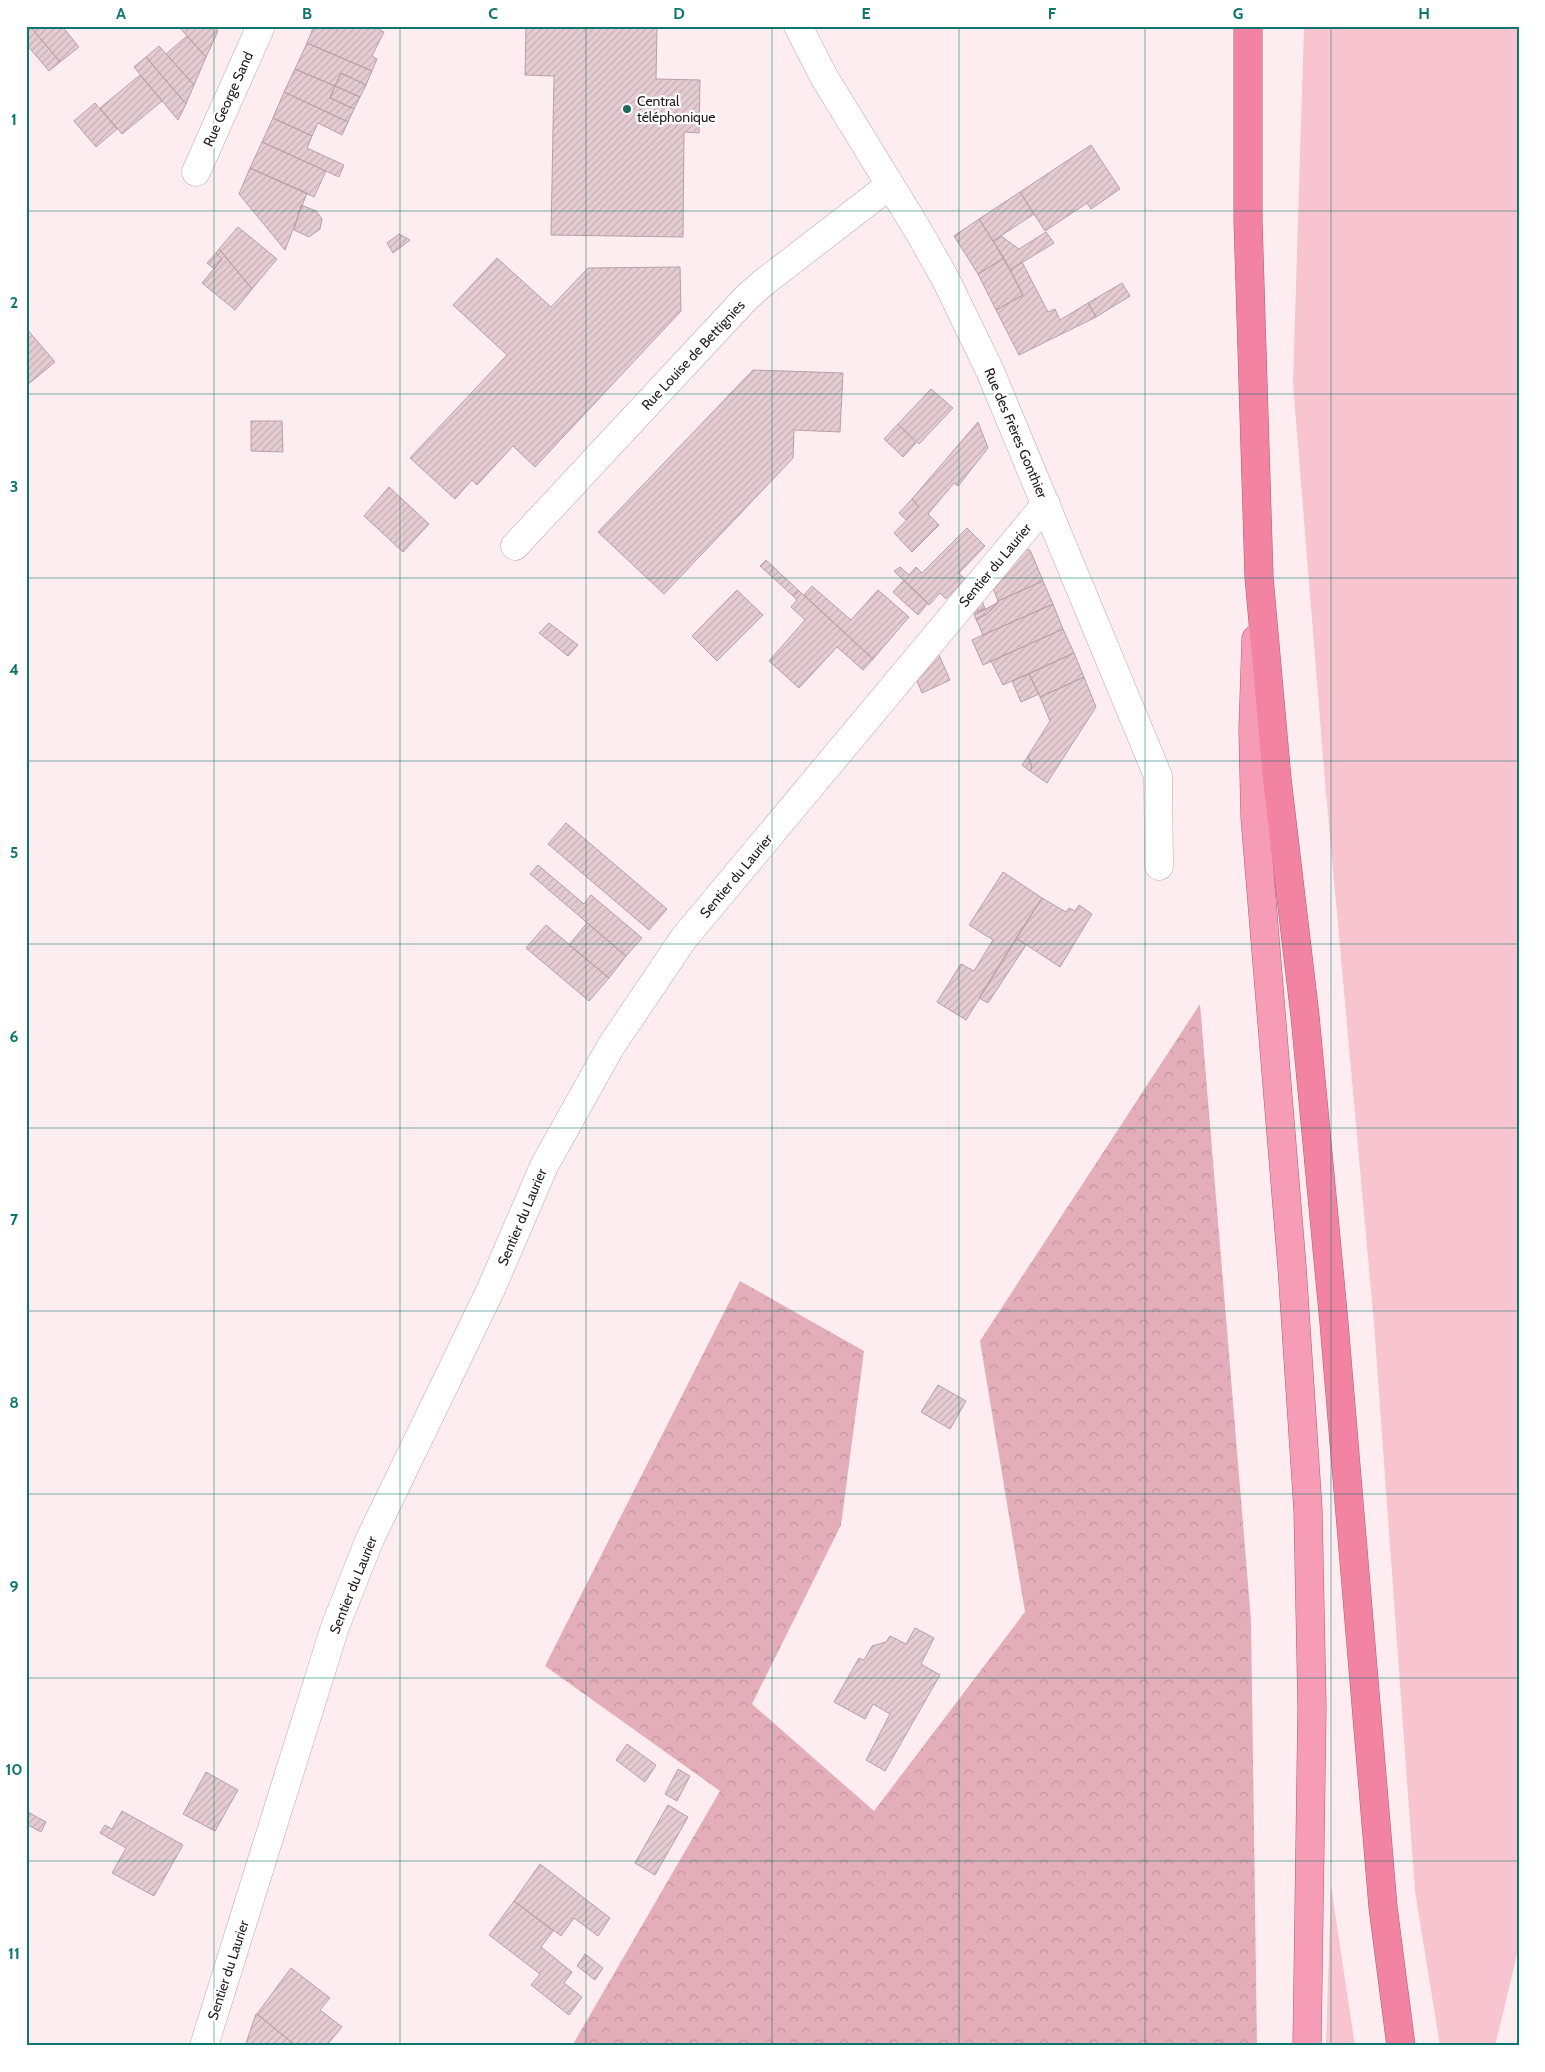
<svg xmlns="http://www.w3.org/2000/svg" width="1545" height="2072" font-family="Cabin,sans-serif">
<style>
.green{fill:#f8c4d0}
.forest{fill:url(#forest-crowns)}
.building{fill:url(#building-hatch);stroke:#b8a0a6}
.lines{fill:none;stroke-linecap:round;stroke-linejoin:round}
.minor-casing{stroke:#bda6ab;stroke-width:29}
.trunk-casing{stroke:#aa5e74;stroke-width:29}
.motorway-casing{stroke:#aa5e74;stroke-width:29}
.minor{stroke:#fff;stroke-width:28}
.trunk{stroke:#f69cb6;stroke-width:28}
.motorway{stroke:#f383a3;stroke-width:28}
.grid{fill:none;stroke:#0f766e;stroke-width:1;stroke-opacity:0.55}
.poi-dot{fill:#1f685e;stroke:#fff;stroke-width:2}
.labels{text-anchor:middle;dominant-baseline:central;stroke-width:4.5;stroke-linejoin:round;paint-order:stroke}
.street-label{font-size:14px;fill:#221a1c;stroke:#fff}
.poi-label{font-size:14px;fill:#221a1c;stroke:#fff;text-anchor:start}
.neatline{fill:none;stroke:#0f766e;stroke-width:2}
.grid-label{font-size:16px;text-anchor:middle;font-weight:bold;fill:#0f766e}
</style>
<defs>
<pattern id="forest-crowns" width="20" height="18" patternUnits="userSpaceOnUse" patternTransform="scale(1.25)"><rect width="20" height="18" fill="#e4adba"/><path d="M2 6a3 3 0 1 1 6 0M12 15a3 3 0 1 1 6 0" fill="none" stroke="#c3949f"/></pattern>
<pattern id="building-hatch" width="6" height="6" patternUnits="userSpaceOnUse" patternTransform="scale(1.25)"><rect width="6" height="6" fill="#e5ccd2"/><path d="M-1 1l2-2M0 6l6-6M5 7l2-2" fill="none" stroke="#c4afb4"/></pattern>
</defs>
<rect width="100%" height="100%" fill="#fdedf1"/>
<path class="green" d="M1304 26H1519V1946L1495 2046H1440L1415 1891 1374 1324 1325 781 1293 383Z
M1331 1886 1355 2046H1326Z"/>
<path class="forest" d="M1200 1004 1251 1620 1257 2046H572L720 1791 545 1666 740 1281 864 1351 841 1525 752 1704 874 1811 1025 1612 980 1341Z"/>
<path class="building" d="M26 26H30L60 62 49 71 26 44Z
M30 26H62L79 47 60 62Z
M214 26 218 31 206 57 179 27Z
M314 26H373L384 32 372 56 377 59 372 71 307 43Z
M526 26H657L656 79 700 80 699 133 684 132 683 237 551 235 554 76 525 75Z
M187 36 206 57 194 85 166 54Z
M307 43 372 71 366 85 341 73 335 86 295 69Z
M159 46 194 85 186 104 146 57Z
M146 57 186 104 178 120 134 67Z
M295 69 335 86 330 98 354 109 348 122 284 92Z
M341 73 366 85 360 97 335 86Z
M140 75 162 101 122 134 100 108Z
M335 86 360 97 354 109 330 98Z
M284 92 348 122 342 135 318 123 312 136 273 118Z
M95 103 117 129 96 147 74 121Z
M273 118 312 136 307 148 344 165 339 177 262 142Z
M262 142 326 171 314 197 250 168Z
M1091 145 1120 189 1091 209 1087 203 1045 231 1020 192Z
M250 168 307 193 285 250 239 194Z
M1020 192 1034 214 993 241 979 219Z
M301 205 316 211 322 219 320 229 309 237 294 230Z
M979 219 1004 258 978 274 954 236Z
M238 227 277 259 252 289 219 249Z
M1046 232 1054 243 1010 270 993 241 1001 236 1019 249Z
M399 234 410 240 393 253 387 243Z
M219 249 252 289 235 310 202 283 222 259 216 253Z
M216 253 222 259 214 269 207 263Z
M497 258 551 307 588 268 680 267 681 311 535 467 513 446 477 485 472 480 455 499 410 458 507 355 453 305Z
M1004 258 1023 295 996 310 978 274Z
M1022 262 1048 312 1055 309 1060 320 1088 303 1096 317 1019 355 996 310 1023 295 1010 270Z
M1122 283 1130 296 1096 317 1088 303Z
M26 328 55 362 26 386Z
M753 370 843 373 840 432 794 430 793 458 664 594 598 532Z
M931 389 953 408 919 444 898 424Z
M251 421H282L283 452 251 451Z
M978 422 988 448 958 486 954 483 928 514 939 525 912 552 894 533 919 507 912 499Z
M898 424 916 443 903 457 884 439Z
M389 487 429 524 403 552 364 516Z
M912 499 919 507 906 520 899 513Z
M967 528 985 546 959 573 965 579 946 599 940 593 929 605 894 571 900 567 909 575 916 567 922 573Z
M1020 549 1030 550 1043 581 998 601 993 588Z
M766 560 799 591 793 596 760 566Z
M904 580 928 603 918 615 893 592Z
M1043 581 1053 604 983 635 976 619 987 614 998 601Z
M812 586 851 620 878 590 909 617 873 659 804 595Z
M737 590 763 615 717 661 692 636Z
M799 591 873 659 863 670 837 647 799 688 769 661 805 620 791 607 797 600 793 596Z
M980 596 985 608 978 612 974 603Z
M999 602 987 614 976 619 974 615Z
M974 603 978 612 986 609 975 614 972 606Z
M1053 604 1063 629 983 665 972 640Z
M549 623 578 645 568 656 539 633Z
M1063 629 1074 653 1003 685 991 661Z
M1074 653 1084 677 1040 697 1029 674Z
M939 655 950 680 922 693 915 676 928 660Z
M1029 674 1039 694 1021 702 1012 681Z
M1084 677 1096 707 1047 783 1030 771 1032 767 1028 756 1050 721 1040 697Z
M1028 756 1032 767 1030 771 1022 765Z
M566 823 667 909 649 930 548 844Z
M538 865 584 904 591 895 642 938 626 956 530 874Z
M1003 872 1042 898 966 1020 937 1002 961 964 974 971 993 940 969 925Z
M1042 898 1066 912 1069 908 1075 911 1079 905 1092 914 1060 967 1016 938Z
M587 923 626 956 609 978 569 945Z
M546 925 609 978 589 1001 526 948Z
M1016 938 1026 945 988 1003 979 998Z
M938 1385 966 1401 950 1429 921 1412Z
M915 1628 934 1638 921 1664 940 1675 885 1771 866 1760 890 1714 873 1704 865 1719 834 1702 859 1658 864 1660 872 1646 886 1642 890 1636 906 1644Z
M627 1744 656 1765 645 1782 616 1760Z
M678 1769 690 1776 677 1801 665 1794Z
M206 1772 238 1790 215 1831 183 1814Z
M668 1805 688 1817 655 1875 635 1863Z
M26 1811 46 1822 41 1832 26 1824Z
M122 1811 183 1845 154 1896 112 1873 126 1848 100 1833 105 1825 112 1829Z
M540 1864 610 1918 598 1936 574 1918 561 1936 514 1901Z
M514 1901 553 1931 541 1947 572 1972 564 1983 582 1997 569 2015 531 1985 540 1974 489 1935Z
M585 1954 603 1968 595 1980 577 1966Z
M291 1968 330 1998 320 2010 342 2027 326 2046H296L257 2014Z
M256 2014H257L296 2046H245Z"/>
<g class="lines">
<g class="minor-casing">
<path id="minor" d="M798 26 824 77 919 232 946 280 990 371 1158 776 1159 866
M196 172 261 26
M515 546 747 297 763 283 890 185
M204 2046 335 1627 369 1541 491 1289 544 1166 611 1046 684 938 1046 504"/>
</g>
<g class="trunk-casing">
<path id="trunk" d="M1256 639 1253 730 1255 817 1292 1267 1308 1510 1312 1707 1307 2046"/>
</g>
<g class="motorway-casing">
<path id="motorway" d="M1248 26V220L1259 577 1277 779 1305 1016 1334 1323 1383 1907 1401 2046"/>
</g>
<use href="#minor" class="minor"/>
<use href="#trunk" class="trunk"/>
<use href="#motorway" class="motorway"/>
</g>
<path class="grid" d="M214 26V2046M400 26V2046M586 26V2046M772 26V2046M959 26V2046M1145 26V2046M1331 26V2046M26 211H1519M26 394H1519M26 578H1519M26 761H1519M26 944H1519M26 1128H1519M26 1311H1519M26 1494H1519M26 1678H1519M26 1861H1519"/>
<circle class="poi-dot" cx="627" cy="109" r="5"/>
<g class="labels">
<g class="street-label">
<text transform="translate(228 99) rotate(-66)">Rue George Sand</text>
<text transform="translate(693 355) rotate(-47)">Rue Louise de Bettignies</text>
<text transform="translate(1016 433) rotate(67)">Rue des Frères Gonthier</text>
<text transform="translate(995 565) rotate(-50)">Sentier du Laurier</text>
<text transform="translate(736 876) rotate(-50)">Sentier du Laurier</text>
<text transform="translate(522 1217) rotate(-67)">Sentier du Laurier</text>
<text transform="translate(353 1585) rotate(-68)">Sentier du Laurier</text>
<text transform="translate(228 1970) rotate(-72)">Sentier du Laurier</text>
</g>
<g class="poi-label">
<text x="637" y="101">Central<tspan x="637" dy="16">téléphonique</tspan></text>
</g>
</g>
<rect width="1545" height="2072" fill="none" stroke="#ffffff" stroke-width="55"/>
<rect x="28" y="28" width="1490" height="2016" class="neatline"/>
<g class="grid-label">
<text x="121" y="19">A</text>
<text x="307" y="19">B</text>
<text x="493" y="19">C</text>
<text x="679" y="19">D</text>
<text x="866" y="19">E</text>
<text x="1052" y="19">F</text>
<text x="1238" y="19">G</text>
<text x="1424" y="19">H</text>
<text x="14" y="125">1</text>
<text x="14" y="308">2</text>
<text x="14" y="492">3</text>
<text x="14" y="675">4</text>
<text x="14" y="858">5</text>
<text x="14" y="1042">6</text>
<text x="14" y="1225">7</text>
<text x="14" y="1408">8</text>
<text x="14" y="1592">9</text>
<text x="14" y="1775">10</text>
<text x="14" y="1959">11</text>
</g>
</svg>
